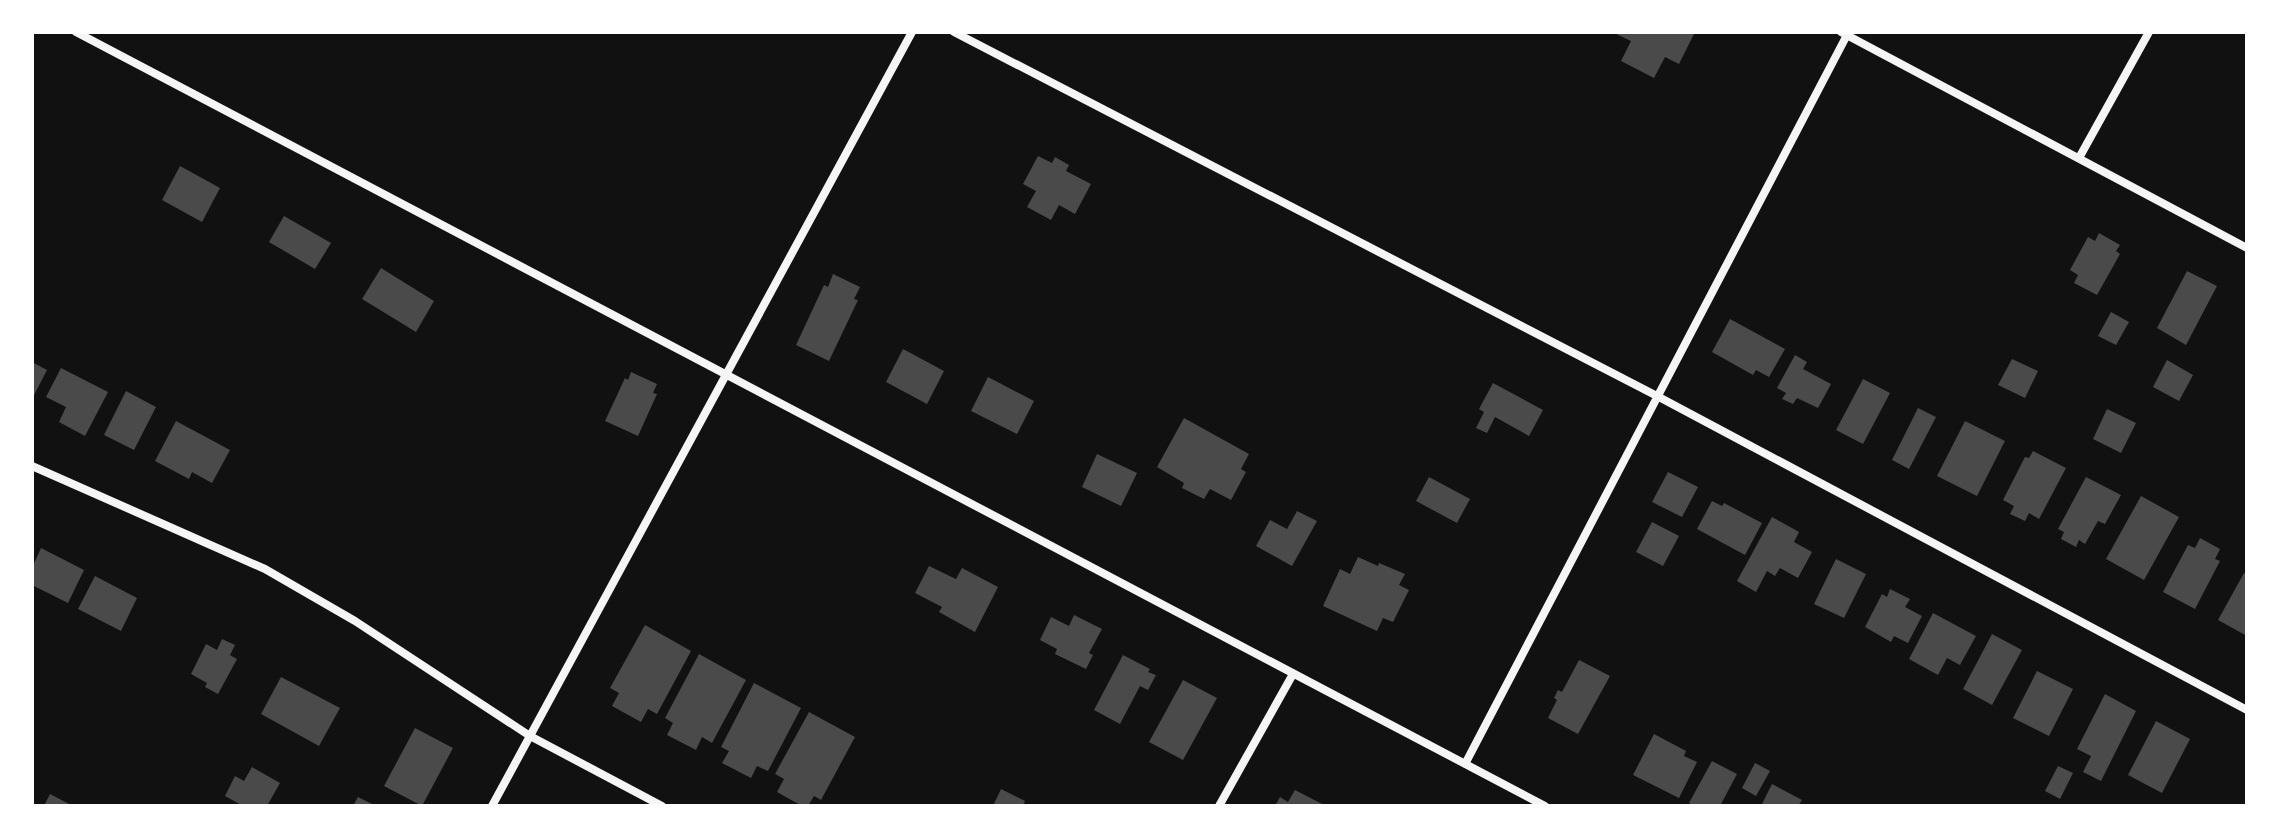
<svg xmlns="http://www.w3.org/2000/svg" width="2279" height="838" font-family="'DM Sans',sans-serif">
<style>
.building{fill:#4a4a4a}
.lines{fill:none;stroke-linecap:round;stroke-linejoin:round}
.minor{stroke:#f5f5f5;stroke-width:8}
</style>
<rect width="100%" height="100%" fill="#111"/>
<path class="building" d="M1612 32H1695L1679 64 1665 57 1654 78 1621 61 1631 41Z
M1038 156 1052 163 1055 157 1069 165 1066 171 1091 184 1075 214 1059 205 1051 220 1027 207 1036 191 1023 184Z
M180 166 220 188 202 222 162 200Z
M284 216 331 243 315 269 269 242Z
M2099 233 2120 245 2116 251 2120 254 2097 295 2074 283 2078 275 2070 270 2088 237 2095 241Z
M381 268 434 301 416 332 362 299Z
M2187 271 2217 286 2186 345 2157 328Z
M833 274 860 287 854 299 858 300 829 361 796 345 824 285 828 287Z
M2111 312 2129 322 2116 345 2098 336Z
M1730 319 1785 349 1769 377 1756 370 1753 375 1712 352Z
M903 349 944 371 927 404 886 382Z
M1795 355 1807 362 1803 369 1831 384 1818 408 1797 398 1793 404 1782 399 1786 393 1777 388Z
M2012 359 2038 371 2025 398 1998 385Z
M2167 360 2193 375 2179 401 2153 387Z
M32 362 47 370 32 399Z
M61 368 108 392 85 436 59 422 66 407 46 397Z
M631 372 657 384 653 393 657 394 638 436 605 421 625 378 628 380Z
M988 377 1034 401 1017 434 971 411Z
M1863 379 1890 393 1863 444 1836 430Z
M1493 383 1543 410 1529 436 1495 417 1487 433 1476 428 1484 412 1479 409Z
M126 391 156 407 134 450 104 435Z
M1918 408 1936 417 1909 469 1892 460Z
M2107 409 2136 423 2121 453 2093 439Z
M1184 418 1249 454 1241 469 1246 472 1231 500 1210 489 1204 499 1182 488 1184 483 1157 467Z
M176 421 230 450 212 483 192 472 189 479 155 461Z
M1965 421 2005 441 1977 496 1937 476Z
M2033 451 2066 468 2039 519 2029 513 2025 521 2010 514 2014 506 2003 500 2025 457 2029 458Z
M1097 454 1137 473 1121 506 1082 487Z
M1668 472 1698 487 1682 517 1652 502Z
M1429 477 1470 499 1457 523 1416 501Z
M2086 477 2121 495 2105 524 2098 521 2085 544 2079 540 2076 547 2061 539 2064 532 2058 529Z
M2141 496 2179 517 2144 580 2106 559Z
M1712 501 1722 506 1724 503 1762 523 1745 555 1697 529Z
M1297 511 1317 521 1292 566 1256 546 1270 520 1287 529Z
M1772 517 1799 532 1794 542 1812 552 1798 578 1780 568 1775 576 1767 571 1756 592 1737 581Z
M1652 522 1679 536 1663 566 1636 552Z
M2200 538 2220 549 2215 559 2220 561 2195 609 2163 592 2188 545 2195 548Z
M41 548 84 570 68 603 32 585V568Z
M1358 557 1378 566 1379 563 1405 574 1399 585 1409 590 1393 622 1383 618 1377 631 1323 606 1340 569 1350 574Z
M1836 559 1866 574 1844 618 1814 604Z
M929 566 956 579 962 568 998 587 975 632 939 612 942 607 915 593Z
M2244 573 2247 575V636L2218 620Z
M95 576 137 598 121 631 78 609Z
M1890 589 1910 599 1905 607 1922 616 1908 643 1894 636 1891 642 1865 627 1882 594 1887 597Z
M1933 613 1976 636 1960 665 1947 658 1938 675 1909 659Z
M1074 615 1102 629 1089 653 1093 655 1086 669 1055 654 1057 649 1040 640 1051 617 1069 626Z
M645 625 691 651 657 714 648 709 641 722 612 706 619 693 610 688Z
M1992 634 2022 650 1992 705 1963 689Z
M222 639 235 645 230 655 237 659 218 694 205 687 207 683 191 674 206 644 217 650Z
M699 654 746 680 712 743 702 737 696 750 667 735 673 723 665 718Z
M1123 655 1150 669 1148 672 1156 675 1148 690 1140 686 1120 724 1094 710Z
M1579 660 1610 676 1578 734 1548 718 1557 700 1554 698 1558 690 1562 692Z
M2037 671 2073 689 2049 736 2013 718Z
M281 677 340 708 319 746 261 714Z
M1183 680 1217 698 1183 760 1149 742Z
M754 683 801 708 768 771 757 766 751 778 722 763 729 751 721 747Z
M2105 694 2136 711 2101 781 2083 772 2091 756 2077 749Z
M809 712 855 737 821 800 814 796 808 806H802L777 792 784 779 775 774Z
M2156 721 2190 739 2162 793 2128 775Z
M415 728 453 748 422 806 384 786Z
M1654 734 1686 751 1684 756 1697 762 1679 798 1633 775Z
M1712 761 1737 774 1720 806H1695L1689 803Z
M1755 763 1770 771 1756 796 1742 788Z
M2058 766 2073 773 2060 799 2045 791Z
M252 767 280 783 267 806H243L225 796 235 776 244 781Z
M1772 784 1802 800 1798 806H1761Z
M1001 789 1025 801 1023 806H993Z
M1295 790 1326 806H1275L1280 797 1288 802Z
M50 794 73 806H44Z
M358 797 376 806H353Z"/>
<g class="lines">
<path class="minor" d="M76 32 1545 806
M954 32 1657 396 2247 710
M1841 32 2247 248
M2079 158 2149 32
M32 466 265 569 355 621 530 736 662 806
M1465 764 1847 35
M492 806 912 32
M1219 806 1293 674"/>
</g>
<rect width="2279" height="838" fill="none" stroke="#ffffff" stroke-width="68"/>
</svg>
